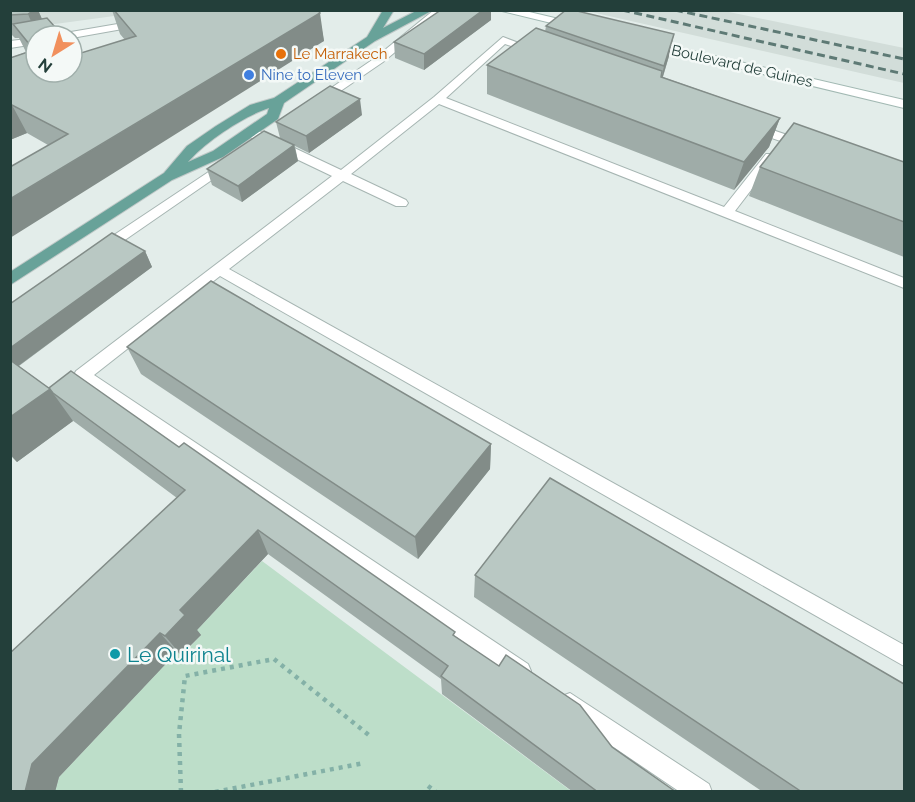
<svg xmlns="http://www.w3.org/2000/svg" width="915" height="802" font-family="Raleway,sans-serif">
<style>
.built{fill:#d2ddd9}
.green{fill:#bddec9}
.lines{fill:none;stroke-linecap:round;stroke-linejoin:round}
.lane-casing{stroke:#a6b5b2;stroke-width:2}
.street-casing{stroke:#a6b5b2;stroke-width:2}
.secondary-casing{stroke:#a2b9b3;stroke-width:2}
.primary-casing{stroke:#c1c9c8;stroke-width:2}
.path{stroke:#84b1a7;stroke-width:4.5;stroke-dasharray:4 5;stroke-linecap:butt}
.lane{fill:#fff;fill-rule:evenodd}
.street{fill:#fff;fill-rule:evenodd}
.secondary{fill:#fff;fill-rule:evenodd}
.primary{fill:#68a299;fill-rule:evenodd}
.rail{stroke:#5e7a75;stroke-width:3;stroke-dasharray:8 4.5;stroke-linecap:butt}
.wall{fill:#9faca8}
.shaded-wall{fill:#828c88}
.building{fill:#b9c8c3;stroke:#828c88;stroke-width:1.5}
.food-dot{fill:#e8710a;stroke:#f4f9f7;stroke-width:2}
.shop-dot{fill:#3f7fe0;stroke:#f4f9f7;stroke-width:2}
.culture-dot{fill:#0f9aa8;stroke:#f4f9f7;stroke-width:2}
.labels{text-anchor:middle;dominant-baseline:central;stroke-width:5;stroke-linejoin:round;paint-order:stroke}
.far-food-label{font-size:15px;fill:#c56008;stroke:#f4f9f7;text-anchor:start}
.far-street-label{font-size:15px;fill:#233f3a;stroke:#f4f9f7}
.far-shop-label{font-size:15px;fill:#366cbe;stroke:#f4f9f7;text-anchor:start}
.near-culture-label{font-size:21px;fill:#0d838f;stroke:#f4f9f7;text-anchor:start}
</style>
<rect width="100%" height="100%" fill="#e3edea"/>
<path class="built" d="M11 11H151L11 30Z
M587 11H724L904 48V83Z"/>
<path class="green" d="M262 561 571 791 55 792 59 777 177 652 182 655 200 636 196 631Z"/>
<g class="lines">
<g class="lane-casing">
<path id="lane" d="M434 10H446L383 62 323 103H315V99L375 58Z
M503 37 540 51 535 54 505 44 446 98 724 207 766 154H774L776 157 774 160 735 211 904 278V288L439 104 351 174 406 200 408 203 406 206H396L343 181 229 269 904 645V666L220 276 94 375 528 664 531 671 528 678 521 681 514 678 76 379 74 375 76 371 332 176 246 135V129H254L341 170 434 97Z
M752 123 808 142 810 145 804 149 748 130V124Z
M228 159 234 163 232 166 106 253H96L94 250 96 247Z
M570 693 709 784 712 792H680L562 712 559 704 562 696Z"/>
</g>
<g class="street-casing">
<path id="street" d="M141 20 145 21V25L72 38V36H59L65 33Z
M36 38V44L10 48V41Z"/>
</g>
<g class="secondary-casing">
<path id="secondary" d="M498 10H521L580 24 582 26 576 29Z
M646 40 904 100V108L642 45V41Z"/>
</g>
<g class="primary-casing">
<path id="primary" d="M383 10H394L383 28 418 10H433L375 41 284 103 278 119 223 157 172 180 10 285V272L164 173 187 146 216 126 250 105 274 98 367 37ZM269 108 267 114 213 151 188 162C205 142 244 116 269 108Z"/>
</g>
<path class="path" d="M428 786 436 792
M181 792 179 734 185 676 274 659 370 736
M215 792 364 763"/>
<use href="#lane" class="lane"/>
<use href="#street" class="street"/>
<use href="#secondary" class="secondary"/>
<use href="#primary" class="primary"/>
<path class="rail" d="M622 10 904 74
M675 10 904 59"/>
</g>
<path class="wall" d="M10 10H38L42 19 78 54 125 40 120 34 112 10H318L324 41 48 145 27 133 10 140V58L26 52 19 38H15L10 33Z
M441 10H491V20L424 70 395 58 394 42Z
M546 26 669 56 663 77 780 118 769 147 734 190 487 94V65L545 32Z
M362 115 309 153 295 146 298 161 242 202 212 185 207 169 280 138 276 122Z
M904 162V257L749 196 760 167Z
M145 251 152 267 19 366 49 388 179 447 455 636 676 792H573L442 694 441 679 268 554 197 630 201 635 181 655 177 652 59 777 55 792H10L177 498 72 420 73 421 17 462 12 457 10 458V304Z
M127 347 491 444 490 469 418 559 141 374Z
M475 575 904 792H763L474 597Z"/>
<path class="shaded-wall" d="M34 10H38L47 31 37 36 28 14Z
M483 10H491V20L424 70V54Z
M320 13 324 41 10 238V199Z
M674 34 669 56 659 89 664 66Z
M360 99 362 115 309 153 306 136Z
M10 105H12L27 133 10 140Z
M780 118 769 147 734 190 744 162Z
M294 145 298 161 242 202 238 186Z
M145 251 152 267 10 372V348Z
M50 389 73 421 17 462 10 454V417Z
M491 444 490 469 418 559 415 537Z
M258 530 268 554 197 630 201 635 181 655 165 636 180 610Z
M160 633 177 652 59 777 55 792H25L32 764Z"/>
<path class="building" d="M10 10H34L28 14 10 15Z
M114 10H318L320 13 10 199V167L68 134 12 105H10V58L34 50 13 24 47 18 63 36H36V72H72V47L78 54 136 36Z
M441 10H483L424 54 394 42Z
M566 10H573L674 34 664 66 546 26Z
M536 28 662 71 661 77 780 118 744 162 487 65Z
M330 86 360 99 306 136 276 122Z
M794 123 904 162V222L760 167Z
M264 131 294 145 238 186 207 169Z
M112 233 145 251 10 348V304Z
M211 281 491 444 415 537 127 347Z
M10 360 50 389 10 417Z
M71 371 179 447 184 443 455 632 453 635 499 666 506 655 580 705 612 747 676 792H598L441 676 448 666 258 530 180 610 185 615 165 636 160 633 32 764 25 792H10V653L185 490 53 393 49 388Z
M550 478 904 684V792H802L475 575Z"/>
<circle class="food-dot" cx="281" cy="54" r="6"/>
<circle class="shop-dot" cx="249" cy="75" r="6"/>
<circle class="culture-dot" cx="115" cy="654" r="6"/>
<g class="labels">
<g class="far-food-label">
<text x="293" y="54">Le Marrakech</text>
</g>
<g class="far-street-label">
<text transform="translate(742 66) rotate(13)">Boulevard de Guines</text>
</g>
<g class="far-shop-label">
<text x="261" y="75">Nine to Eleven</text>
</g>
<g class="near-culture-label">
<text x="127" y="654">Le Quirinal</text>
</g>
</g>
<rect width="915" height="802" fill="none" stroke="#233f3a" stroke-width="24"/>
<g transform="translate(54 54) rotate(217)"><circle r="28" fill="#f4f9f7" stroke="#a0afab" stroke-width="1.5"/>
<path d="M0-4.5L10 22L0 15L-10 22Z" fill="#f1905d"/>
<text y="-9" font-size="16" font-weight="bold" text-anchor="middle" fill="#233f3a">N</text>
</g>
</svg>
